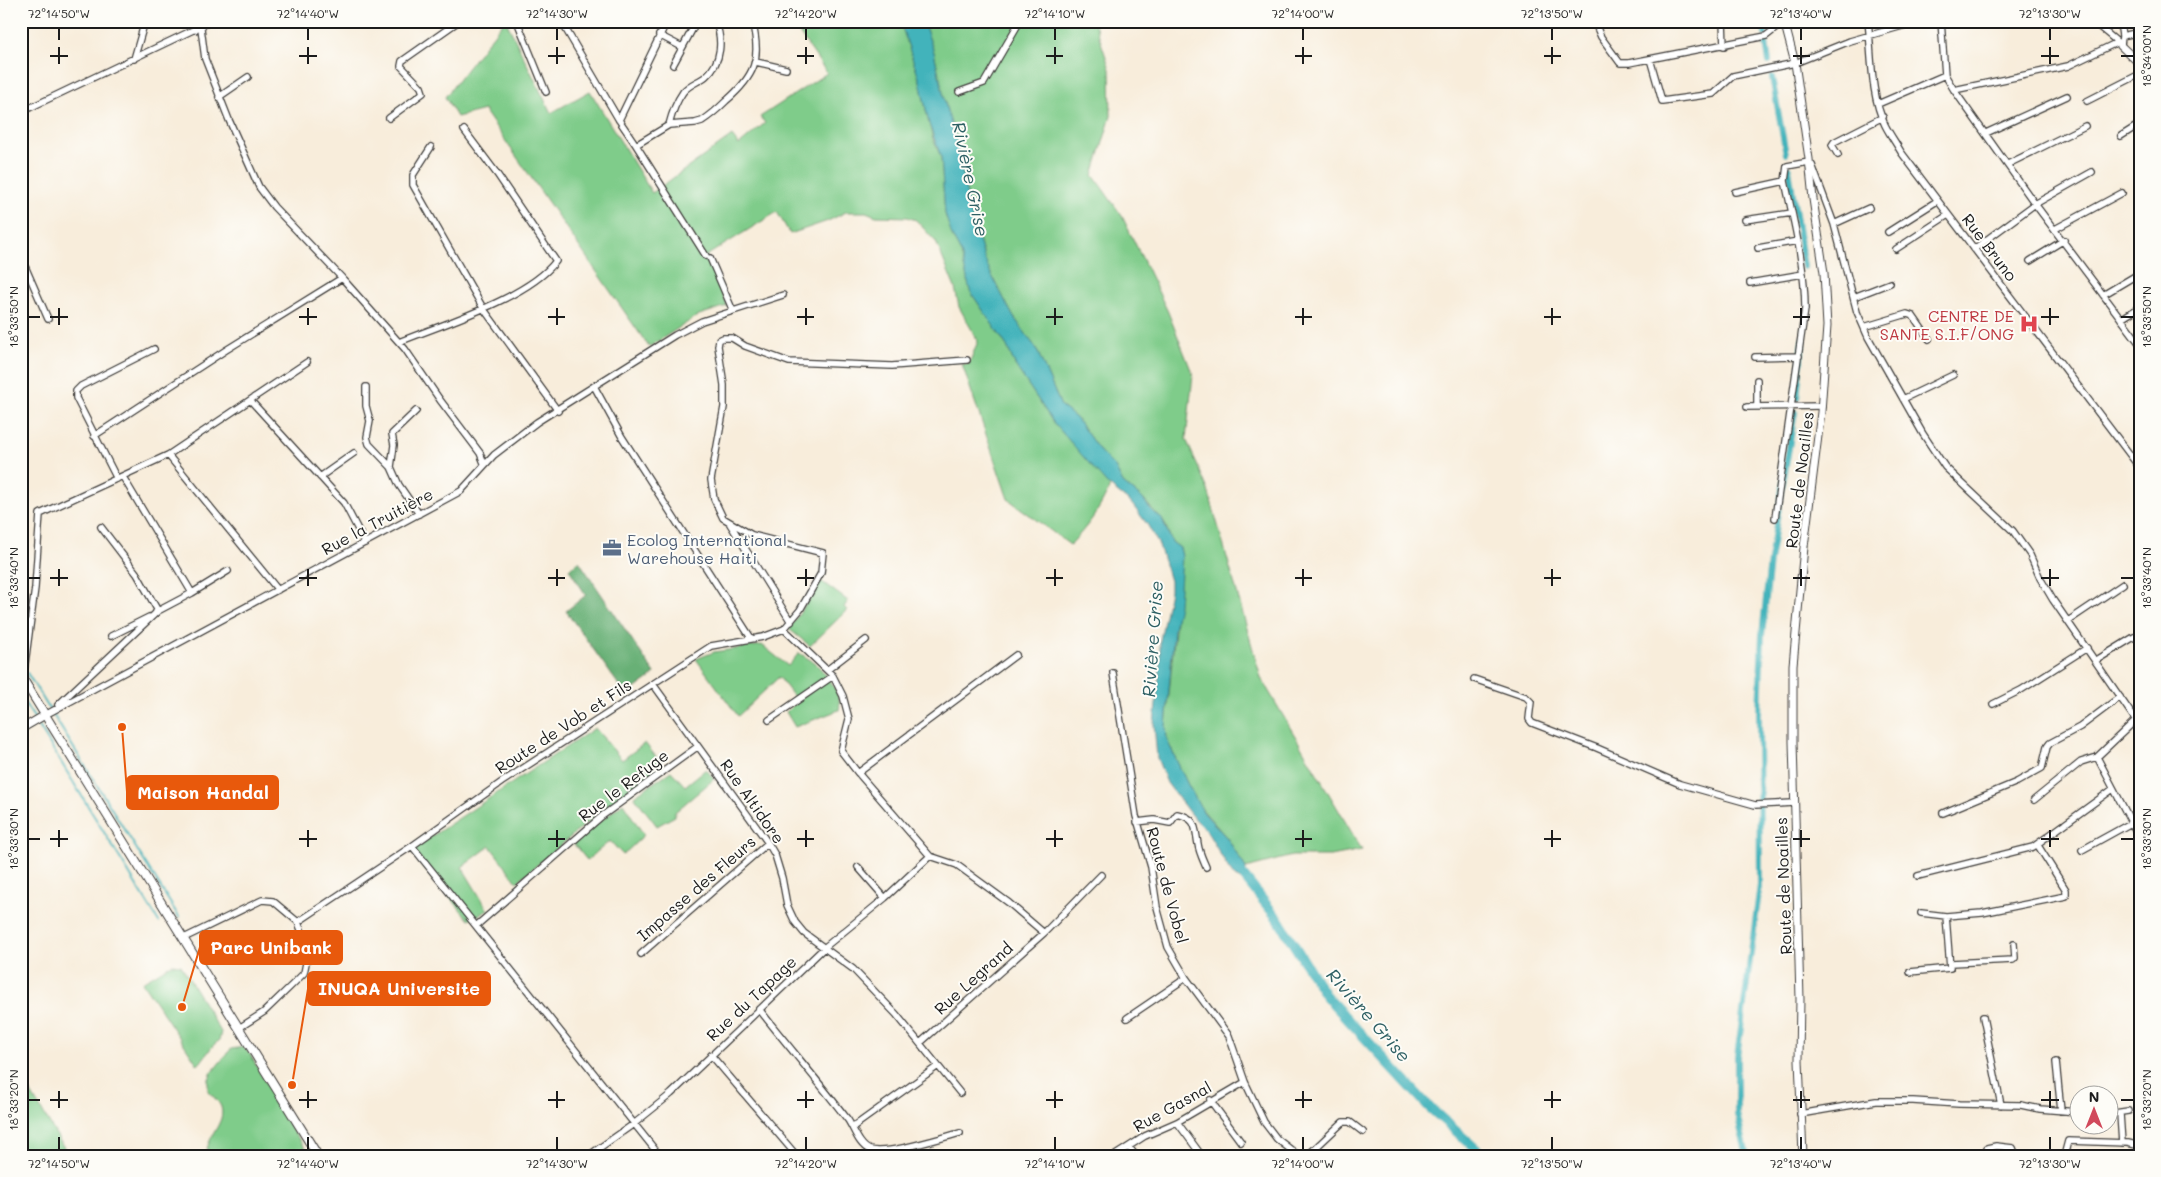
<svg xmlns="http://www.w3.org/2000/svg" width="2161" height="1177" font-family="Mali,sans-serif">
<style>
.green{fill:#7fcc8a;stroke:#4e7453}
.forest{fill:#67b076;stroke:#426649}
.water{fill:#43b3bb;stroke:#30686c}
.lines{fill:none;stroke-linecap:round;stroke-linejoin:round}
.stream{stroke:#43b3bb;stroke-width:2}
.canal{stroke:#43b3bb;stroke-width:6}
.river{stroke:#43b3bb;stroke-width:10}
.minor-casing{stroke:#3d3b39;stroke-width:8}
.tertiary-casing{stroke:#3d3b39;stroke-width:9}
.secondary-casing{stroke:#3d3b39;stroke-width:10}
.minor{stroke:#fff;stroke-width:5.5}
.tertiary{stroke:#fff;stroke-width:7}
.secondary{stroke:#fff;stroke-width:8}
.ticks{fill:none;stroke:#1c1c1c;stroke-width:2}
.labels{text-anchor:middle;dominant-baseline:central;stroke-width:4;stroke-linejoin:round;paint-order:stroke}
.street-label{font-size:16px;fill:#1c1c1c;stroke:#fdfcf7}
.health-label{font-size:16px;fill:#be3a42;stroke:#fdfcf7;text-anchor:end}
.service-label{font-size:16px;fill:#4e5e75;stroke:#fdfcf7;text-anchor:start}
.water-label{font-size:18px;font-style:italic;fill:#2e6064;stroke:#fdfcf7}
.leader{fill:none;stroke:#e8590c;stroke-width:2}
.callout-dot{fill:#e8590c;stroke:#fdfcf7;stroke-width:2}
.callout{fill:#e8590c;stroke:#e8590c;stroke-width:2}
.callout-label{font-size:18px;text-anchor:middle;font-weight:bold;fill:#fff}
.neatline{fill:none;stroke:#1c1c1c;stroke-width:2}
.ticks-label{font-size:12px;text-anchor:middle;fill:#1c1c1c}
</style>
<rect width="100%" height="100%" fill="#fdfcf7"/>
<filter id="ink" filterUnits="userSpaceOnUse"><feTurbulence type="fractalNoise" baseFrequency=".02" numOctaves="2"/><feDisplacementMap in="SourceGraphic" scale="10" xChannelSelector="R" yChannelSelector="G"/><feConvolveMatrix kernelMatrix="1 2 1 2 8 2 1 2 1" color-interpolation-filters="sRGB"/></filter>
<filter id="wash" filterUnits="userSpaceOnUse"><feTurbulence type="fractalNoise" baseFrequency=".0096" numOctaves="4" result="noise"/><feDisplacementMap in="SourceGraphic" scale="20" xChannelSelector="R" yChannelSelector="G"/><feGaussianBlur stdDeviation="1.12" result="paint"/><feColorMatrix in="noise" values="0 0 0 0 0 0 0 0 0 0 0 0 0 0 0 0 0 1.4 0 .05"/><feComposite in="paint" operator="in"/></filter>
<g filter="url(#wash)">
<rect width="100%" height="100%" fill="#f8eddb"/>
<path class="green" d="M504 21H506L551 113 590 91 652 193 732 136 739 145 765 123 760 117 827 73 791 21H900L920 81 927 115 933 139 941 157 945 214 954 240 961 253 970 291 1007 346 1015 365 1053 422 1110 486C1100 510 1087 527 1070 545L1008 499 962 364H969L978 341 959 307 955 288 936 242 916 220 907 217 876 216 866 212H846L828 221 790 234 777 212 706 256 727 306 699 315 649 347 484 110 457 117 445 97Z
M923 21H1094L1110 69 1111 116 1093 175 1122 216 1168 312 1193 375 1186 439 1208 490 1261 678 1362 850 1331 856H1292L1246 868 1227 838 1200 807 1188 785 1167 740 1166 726 1182 556 1180 548 1172 542 1165 524 1142 498 1123 483 1115 467 1102 454 1076 418 1061 406 1036 348 1013 316 991 274 984 257 969 207 960 156 947 111 934 52Z
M821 581 848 601 844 607 847 610 810 646 789 629Z
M762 645 788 666 799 653C805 657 814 661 819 667 828 677 843 696 839 710L795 727 786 712 797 701 779 677 738 716 696 659 714 652Z
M595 728 622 760 645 743 664 767 599 813 517 882 490 846 462 867 488 910 469 920 411 850Z
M706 769 714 779 675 812V816L657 826 634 796 671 771 685 786Z
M623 803 644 835 623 855 610 841 587 860 573 843Z
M172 964 181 965 221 1032 219 1041C212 1044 205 1058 198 1065L142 982Z
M243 1047 250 1054 289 1125 311 1156H206C207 1135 226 1123 221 1107 219 1101 211 1095 208 1091V1081L212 1072 231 1049Z
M24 1081 69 1156H21V1082Z"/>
<path class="forest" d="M579 561 655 674 626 695 566 611 586 595 569 569Z"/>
<path class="water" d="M900 21H923L934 52 947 111 957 142 969 207 984 257 991 274 1013 316 1036 348 1061 406 1076 418 1102 454 1115 467 1123 483 1142 498 1151 510 1162 519 1172 542 1180 548 1182 556 1179 605 1174 629 1166 726 1167 740 1188 785 1204 813 1227 838 1246 868 1245 882 1235 877 1229 869 1206 830 1191 815 1167 783 1157 758 1154 724 1160 665V640L1170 591V581L1159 545 1147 524 1131 503 1107 484 1053 422 1015 365 1007 346 970 291 961 253 952 236 945 214 941 157 929 124 920 81Z"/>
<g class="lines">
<path class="stream" d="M27 673 179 917
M21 698 35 719
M37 723 159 922"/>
<path class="canal" d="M1763 21 1765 34
M1766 42 1769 62
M1772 77 1786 154
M1789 169 1804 267
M1797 398 1803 339
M1747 1156 1737 1114V1057L1760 885 1759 714 1762 635 1770 561 1795 412"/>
<path class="river" d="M1237 868 1278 919 1325 995 1430 1108 1484 1156"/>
</g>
</g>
<g filter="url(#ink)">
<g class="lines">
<g class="minor-casing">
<path id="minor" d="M193 21 195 30
M517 21 546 92
M561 21 619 120 636 145 669 125 695 123 702 121C711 115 719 108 726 101 755 76 762 59 752 21
M1594 21 1601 37 1620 63H1629L1766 36 1784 22
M1723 21 1724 46
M1868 21C1872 55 1870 94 1885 125 1890 135 1896 143 1901 152L2140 468
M1941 21 1945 75 1954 90 2035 204 2140 344
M2092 21 2120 44
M2120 21 2122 36 2121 46
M201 28 205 59 229 120 259 187 274 207 342 278 405 349 440 400 480 453 484 463
M659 35 682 47
M2122 36 2140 32
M134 59 145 21
M1650 59 1662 101 1713 94 1733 76 1795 63 1850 41 1920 21
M756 62 786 69
M673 65 693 28
M1954 90 2068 66 2118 42
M959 92 984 83 1020 21
M219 97 248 77
M2087 101 2140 74
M1878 104 1945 75
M21 112 212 21
M389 118 423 93 421 87 401 66 402 61 459 21
M619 120 667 21
M669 125C672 113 676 102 683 92 689 84 699 82 706 76 722 62 723 39 715 21
M1986 133 2067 96
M2121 136 2140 124
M636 145 706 256
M431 147 413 175V185L483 308 558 411
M1838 155 1832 145 1834 142 1883 117
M2008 164 2085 126
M1812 165 1834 224 1857 312 1868 337 1923 434 1945 467 2013 531 2030 555 2040 578 2053 600 2135 719
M1735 192 1785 181 1787 166 1809 162
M1745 220 1792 213
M1834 224 1869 208
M2055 229 2122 193
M1888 232 1937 201
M1758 248 1798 241
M1896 249 1948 215
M1974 249 2035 204 2092 172
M21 257 48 319
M710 258 733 311
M2030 261 2064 240
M1750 283 1803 274
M2103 295 2140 273
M1854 297 1890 283
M2121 319 2140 307
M1864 327 1907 314 1913 316 1929 339
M399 342C443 324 528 298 556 261L497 174 464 130
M1755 357 1799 356
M1757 380V406
M594 386 622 437 751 638
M366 387V406L370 421 367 437 369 444 391 467 399 485 419 514
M1903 399 1953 375
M251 401 344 503 365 543
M1747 407 1822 406
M94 436 226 350 342 278
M168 455 278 590
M391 467 394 445 392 434 416 411
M123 477 192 593 156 612
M320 477 354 453
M117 479 76 398V391L81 386 154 349
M1775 518 1805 309C1805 265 1794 223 1785 181
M730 524 791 622
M192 593 228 571
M2068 621 2123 584
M784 629 833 676 843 696 849 719 841 751 858 773 930 856 957 865 1009 903 1044 933
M111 636 149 617
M2095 661 2134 637
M827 670 866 640
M1113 673 1136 816 1151 867 1157 907 1168 947 1186 978 1229 1036 1245 1082 1264 1122 1277 1139 1299 1156
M23 679 35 588 40 514 168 455 307 362
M1474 679 1526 697 1531 702 1529 719 1532 723 1597 748 1680 784 1755 805 1794 803
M653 684 768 843 775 855 782 878 787 905 795 922 804 933 853 969 896 1014 960 1093
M1993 704 2021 690 2087 648
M58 705 158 611 137 574 101 527
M45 715 461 491 494 455 537 422 675 335 702 321 783 295
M769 720 833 676
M2097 757 2140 839
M858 773 1016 655
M2034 800 2081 762 2097 757 2140 716
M1943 813 2017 782 2042 768 2047 747 2050 743 2080 727 2120 697
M1137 822 1154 820 1170 823 1177 814C1197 818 1195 828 1198 844 1199 852 1203 860 1206 867
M412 846 660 1156
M2082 850 2131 823
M858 867 885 898
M1918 876 2033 847 2113 789
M1921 913 1946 916 1982 913 2066 896V890L2037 844
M298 922 412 846 502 782 711 646 763 637 784 629 800 610 821 573 823 553 752 535 723 518 714 499 711 480 724 407V385L718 346 719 340 723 338H732L745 346 789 362 892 366 967 360
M476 926 602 816 697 747
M184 938 262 900 273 901 298 922 306 943 307 958 304 973 292 985 264 1012 239 1028
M641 954 768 843
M1951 963 2013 960 2015 958 2014 944
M1910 972 1950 968 1946 916
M759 1009C788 1046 819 1082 848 1120 854 1129 859 1146 870 1150 888 1155 940 1138 960 1133
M1983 1017 2001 1105
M1127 1018 1186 978
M920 1043 1044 933 1101 875
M711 1055 797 1156
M2056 1062 2061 1111
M1210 1100 1241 1142
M1800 1114 1876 1101H1913L1959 1104 2021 1105 2040 1109 2078 1112
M2108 1114 2128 1111
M2120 1114 2122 1143
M1177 1122 1202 1156
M853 1127 938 1066
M1129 1147 1136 1156
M588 1156 635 1123 671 1094 825 947 885 898 930 856
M1114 1156 1145 1136 1177 1122 1245 1082
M1307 1156 1343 1122H1350L1363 1132
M1983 1156 1987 1148 1996 1146 2013 1148 2016 1156
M2064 1156 2068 1141 2128 1143 2140 1146"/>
</g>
<g class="tertiary-casing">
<path id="tertiary" d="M1784 21 1795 63 1809 159 1813 199 1824 273 1827 326 1821 412 1804 547 1793 665V742L1800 999 1799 1060 1803 1156
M2121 46 2140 64
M21 729 45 715"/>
</g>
<g class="secondary-casing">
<path id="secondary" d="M21 676 318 1156"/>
</g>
<use href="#minor" class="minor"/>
<use href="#tertiary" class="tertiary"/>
<use href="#secondary" class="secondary"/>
</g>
</g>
<path class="ticks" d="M59 28V40M308 28V40M557 28V40M806 28V40M1055 28V40M1303 28V40M1552 28V40M1801 28V40M2050 28V40M59 47V64M308 47V64M557 47V64M806 47V64M1055 47V64M1303 47V64M1552 47V64M1801 47V64M2050 47V64M50 56H68M299 56H317M548 56H565M797 56H814M1046 56H1063M1295 56H1312M1544 56H1561M1793 56H1810M2041 56H2059M2121 56H2134M59 308V325M308 308V325M557 308V325M806 308V325M1055 308V325M1303 308V325M1552 308V325M1801 308V325M2050 308V325M28 317H40M50 317H68M299 317H317M548 317H565M797 317H814M1046 317H1063M1295 317H1312M1544 317H1561M1793 317H1810M2041 317H2059M2121 317H2134M59 569V586M308 569V586M557 569V586M806 569V586M1055 569V586M1303 569V586M1552 569V586M1801 569V586M2050 569V586M28 578H40M50 578H68M299 578H317M548 578H565M797 578H814M1046 578H1063M1295 578H1312M1544 578H1561M1793 578H1810M2041 578H2059M2121 578H2134M59 830V847M308 830V847M557 830V847M806 830V847M1055 830V847M1303 830V847M1552 830V847M1801 830V847M2050 830V847M28 839H40M50 839H68M299 839H317M548 839H565M797 839H814M1046 839H1063M1295 839H1312M1544 839H1561M1793 839H1810M2041 839H2059M2121 839H2134M59 1091V1108M308 1091V1108M557 1091V1108M806 1091V1108M1055 1091V1108M1303 1091V1108M1552 1091V1108M1801 1091V1108M2050 1091V1108M28 1100H40M50 1100H68M299 1100H317M548 1100H565M797 1100H814M1046 1100H1063M1295 1100H1312M1544 1100H1561M1793 1100H1810M2041 1100H2059M2121 1100H2134M59 1137V1150M308 1137V1150M557 1137V1150M806 1137V1150M1055 1137V1150M1303 1137V1150M1552 1137V1150M1801 1137V1150M2050 1137V1150"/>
<defs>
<g id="hospital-bare" transform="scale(1.5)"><path d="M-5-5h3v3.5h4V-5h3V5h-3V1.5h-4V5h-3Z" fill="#e0444e" stroke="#fdfcf7" stroke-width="2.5" paint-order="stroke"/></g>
<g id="office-bare" transform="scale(1.5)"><path d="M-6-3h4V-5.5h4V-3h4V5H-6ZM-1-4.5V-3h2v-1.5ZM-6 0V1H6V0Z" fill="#5c6f8a" stroke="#fdfcf7" stroke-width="2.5" paint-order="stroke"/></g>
</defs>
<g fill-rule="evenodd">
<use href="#hospital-bare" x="2029" y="324"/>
<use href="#office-bare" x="612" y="548"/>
</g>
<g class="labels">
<g class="street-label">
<text transform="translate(1990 247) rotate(53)">Rue Bruno</text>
<text transform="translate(1799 480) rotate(-83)">Route de Noailles</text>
<text transform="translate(377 521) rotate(-28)">Rue la Truitière</text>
<text transform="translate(563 726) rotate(-33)">Route de Vob et Fils</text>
<text transform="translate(623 785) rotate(-37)">Rue le Refuge</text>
<text transform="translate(753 801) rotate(55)">Rue Altidore</text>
<text transform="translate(1168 885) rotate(75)">Route de Vobel</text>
<text transform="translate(1783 886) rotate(-92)">Route de Noailles</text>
<text transform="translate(696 888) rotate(-41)">Impasse des Fleurs</text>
<text transform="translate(973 978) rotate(-42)">Rue Legrand</text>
<text transform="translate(751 998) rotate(-43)">Rue du Tapage</text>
<text transform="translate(1172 1106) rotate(-29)">Rue Gasnal</text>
</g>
<g class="health-label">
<text x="2014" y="315">CENTRE DE<tspan x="2014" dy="18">SANTE S.I.F/ONG</tspan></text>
</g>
<g class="service-label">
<text x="627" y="539">Ecolog International<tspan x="627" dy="18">Warehouse Haiti</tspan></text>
</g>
<g class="water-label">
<text transform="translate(971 179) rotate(78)">Rivière Grise</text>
<text transform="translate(1152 639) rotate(-86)">Rivière Grise</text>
<text transform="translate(1369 1015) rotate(49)">Rivière Grise</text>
</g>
</g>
<path class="leader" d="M122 727L127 792M182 1007L200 947M292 1085L308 989"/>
<g class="callout-dot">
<circle cx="122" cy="727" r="5"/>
<circle cx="182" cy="1007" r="5"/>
<circle cx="292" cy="1085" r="5"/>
</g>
<g class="callout">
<rect x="127" y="776" width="151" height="33" rx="5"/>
<rect x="200" y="931" width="142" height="33" rx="5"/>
<rect x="308" y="972" width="182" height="33" rx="5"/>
</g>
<g class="callout-label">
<text x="203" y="799">Maison Handal</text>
<text x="271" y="954">Parc Unibank</text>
<text x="399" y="995">INUQA Universite</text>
</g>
<rect width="2161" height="1177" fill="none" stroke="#fdfcf7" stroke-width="55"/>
<g transform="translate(2094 1110)"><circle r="24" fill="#fdfcf7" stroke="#a3a29f"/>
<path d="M0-4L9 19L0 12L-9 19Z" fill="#d1495b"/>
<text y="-8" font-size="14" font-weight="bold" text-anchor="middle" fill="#1c1c1c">N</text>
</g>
<rect x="28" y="28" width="2106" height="1122" class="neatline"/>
<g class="ticks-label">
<text x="59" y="18">72°14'50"W</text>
<text x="308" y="18">72°14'40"W</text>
<text x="557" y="18">72°14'30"W</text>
<text x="806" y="18">72°14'20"W</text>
<text x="1055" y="18">72°14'10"W</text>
<text x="1303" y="18">72°14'00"W</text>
<text x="1552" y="18">72°13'50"W</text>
<text x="1801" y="18">72°13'40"W</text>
<text x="2050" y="18">72°13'30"W</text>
<text transform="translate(2147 56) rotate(-90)" y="4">18°34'00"N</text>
<text transform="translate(14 317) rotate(-90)" y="4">18°33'50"N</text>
<text transform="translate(2147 317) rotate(-90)" y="4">18°33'50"N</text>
<text transform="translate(14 578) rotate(-90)" y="4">18°33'40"N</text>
<text transform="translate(2147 578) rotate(-90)" y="4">18°33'40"N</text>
<text transform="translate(14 839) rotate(-90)" y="4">18°33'30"N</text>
<text transform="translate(2147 839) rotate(-90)" y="4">18°33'30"N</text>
<text transform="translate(14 1100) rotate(-90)" y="4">18°33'20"N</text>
<text transform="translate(2147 1100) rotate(-90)" y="4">18°33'20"N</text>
<text x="59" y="1168">72°14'50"W</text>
<text x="308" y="1168">72°14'40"W</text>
<text x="557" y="1168">72°14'30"W</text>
<text x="806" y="1168">72°14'20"W</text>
<text x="1055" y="1168">72°14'10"W</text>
<text x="1303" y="1168">72°14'00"W</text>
<text x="1552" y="1168">72°13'50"W</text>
<text x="1801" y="1168">72°13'40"W</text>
<text x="2050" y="1168">72°13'30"W</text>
</g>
</svg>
